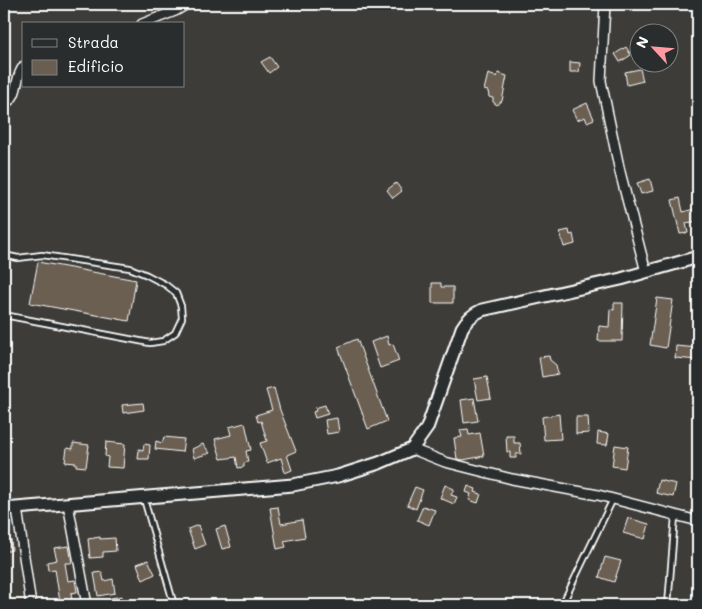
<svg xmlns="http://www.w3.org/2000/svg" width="702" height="609" font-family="Mali,sans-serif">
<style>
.building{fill:#6a5e51;stroke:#fff}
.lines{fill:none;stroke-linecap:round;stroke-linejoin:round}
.lane-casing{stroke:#fff;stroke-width:8}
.street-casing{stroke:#fff;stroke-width:12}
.secondary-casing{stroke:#fff;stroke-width:15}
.lane{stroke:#2a2d2e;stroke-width:4.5}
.street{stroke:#2a2d2e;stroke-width:9}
.secondary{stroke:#2a2d2e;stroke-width:11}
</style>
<rect width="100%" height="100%" fill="#3d3c38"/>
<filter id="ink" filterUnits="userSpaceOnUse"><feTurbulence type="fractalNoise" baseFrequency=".02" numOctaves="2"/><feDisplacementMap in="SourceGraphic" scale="10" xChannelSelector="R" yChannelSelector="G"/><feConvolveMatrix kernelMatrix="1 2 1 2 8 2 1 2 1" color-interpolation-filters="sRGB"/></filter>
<g filter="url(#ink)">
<path class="building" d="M626 47 631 55 620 62 615 54Z
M270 57 277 67 269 73 261 62Z
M570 62 580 63 579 72H570Z
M640 69 643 81 627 85 625 72Z
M498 73 507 76 502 101 497 105 493 102V98L489 97 488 91 484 90 488 74 497 77Z
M587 103 594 119 587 122 585 117 577 120 572 110Z
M650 179 653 191 641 194 637 183Z
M396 183 402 191 393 198 387 190Z
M680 198 683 212 698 208V221L686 223 688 233 680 234 672 200Z
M569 230 570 235 573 234 575 244 564 247 560 232Z
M38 262 136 280 129 321 30 303Z
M432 283H441V287H453V303H432Z
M657 298 673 300 666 348 650 345Z
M614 303H623L622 341H598L599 326 609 327 610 309 614 310Z
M387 336 389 345 393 344 399 361 380 368 371 342Z
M357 339 387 421 368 429 338 347Z
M676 346 698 348V360L675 358Z
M549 356 550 360 556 365 558 374 542 377 539 357Z
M487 377 491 398 478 400 474 379Z
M274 388 280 410 296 451 287 455 292 470 285 473 281 458 267 463 260 443 267 441 261 421 258 422 256 415 272 410 266 390Z
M474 398 478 421 464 423 461 400Z
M143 403 144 410 123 413 122 405Z
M325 405 328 414 315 418 313 412 316 411 315 408Z
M559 414 561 439 544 440 542 417Z
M576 417H588L589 433 576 434Z
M337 418 339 432 327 434 325 420Z
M245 423 251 450 246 451 248 462 244 463V467L238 468 236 457 221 459 215 439 231 435 229 427Z
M468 429 469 435 480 433 484 456 463 460 457 459 454 438 462 437 460 430Z
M598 432 609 434 607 445 597 444Z
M506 436H514V443H520L521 454H516V458H510V452H507Z
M164 437 184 439 182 452 155 449 156 441 162 443Z
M106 442 125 444 123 468 107 467 108 457 105 456Z
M73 443 89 445 86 467 76 466V463L65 462 67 448 73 449Z
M144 444 150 445 149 459H138L139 449 143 450Z
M203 444 210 453 194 458 192 449Z
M615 445 628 447 625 468 612 466Z
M659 480 676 484 673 497 656 493Z
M445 485 454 489 451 495 457 497 454 504 440 498Z
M468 486 476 489 475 492 481 494 478 503 469 500 471 494 466 492Z
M415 487 423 490 416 509 407 505Z
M423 506 435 510 429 525 417 520Z
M278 507 281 524 302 520 305 537 284 541 286 547 277 549 270 508Z
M628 518 649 524 645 539 623 533Z
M198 525 205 545 195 549 188 529Z
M225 526 231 547 222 549 216 529Z
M100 537V539L115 538 116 551 103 552V557L90 558 88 539Z
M11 540 12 550 4 552V541Z
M69 546 72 563H65L68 581 75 580 77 592 71 593 72 601 60 602 55 569 48 570 47 562 57 560 54 548Z
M605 557 621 561 614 582 599 577Z
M148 560 155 574 143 580 137 564Z
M102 572 104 581 113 579 115 593 98 596 94 573Z
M122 596 125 604 113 605 111 598Z"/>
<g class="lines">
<g class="lane-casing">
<path id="lane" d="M4 255 18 258 42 255 130 268 147 275 166 285 176 293 181 306 182 318 175 333 163 341 150 343 4 315
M144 499 174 605
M562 605 613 499
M668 605 675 516"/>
</g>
<g class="street-casing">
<path id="street" d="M605 4 601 81 620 172 646 272
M142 24 175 11 187 4
M4 103C21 97 13 78 24 66
M412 449 445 462 512 479 598 495 698 521
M68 504 87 605
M17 508 31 605"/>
</g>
<g class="secondary-casing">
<path id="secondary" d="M4 509 293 485 338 476 379 463 412 449 427 428 462 328C467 319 473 314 482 310L621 279 698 257"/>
</g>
<use href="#lane" class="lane"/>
<use href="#street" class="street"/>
<use href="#secondary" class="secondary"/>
</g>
</g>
<rect width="702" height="609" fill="none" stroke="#2a2d2e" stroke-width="20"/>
<rect x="10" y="10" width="682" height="589" fill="none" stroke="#fff" stroke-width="2" filter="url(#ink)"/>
<rect x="22" y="22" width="162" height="65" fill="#2a2d2e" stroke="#7f8182"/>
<rect x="32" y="39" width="25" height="8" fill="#2a2d2e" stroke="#7f8182"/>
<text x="68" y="48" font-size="15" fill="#ffffff">Strada</text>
<rect x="32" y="60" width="25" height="15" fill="#6a5e51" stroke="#7f8182"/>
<text x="68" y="72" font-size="15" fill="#ffffff">Edificio</text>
<g transform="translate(654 48) rotate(296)"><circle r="24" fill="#2a2d2e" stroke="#7f8182"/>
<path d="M0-4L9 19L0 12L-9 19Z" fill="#ff9aa2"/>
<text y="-8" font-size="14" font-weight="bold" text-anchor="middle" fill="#ffffff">N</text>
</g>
</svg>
